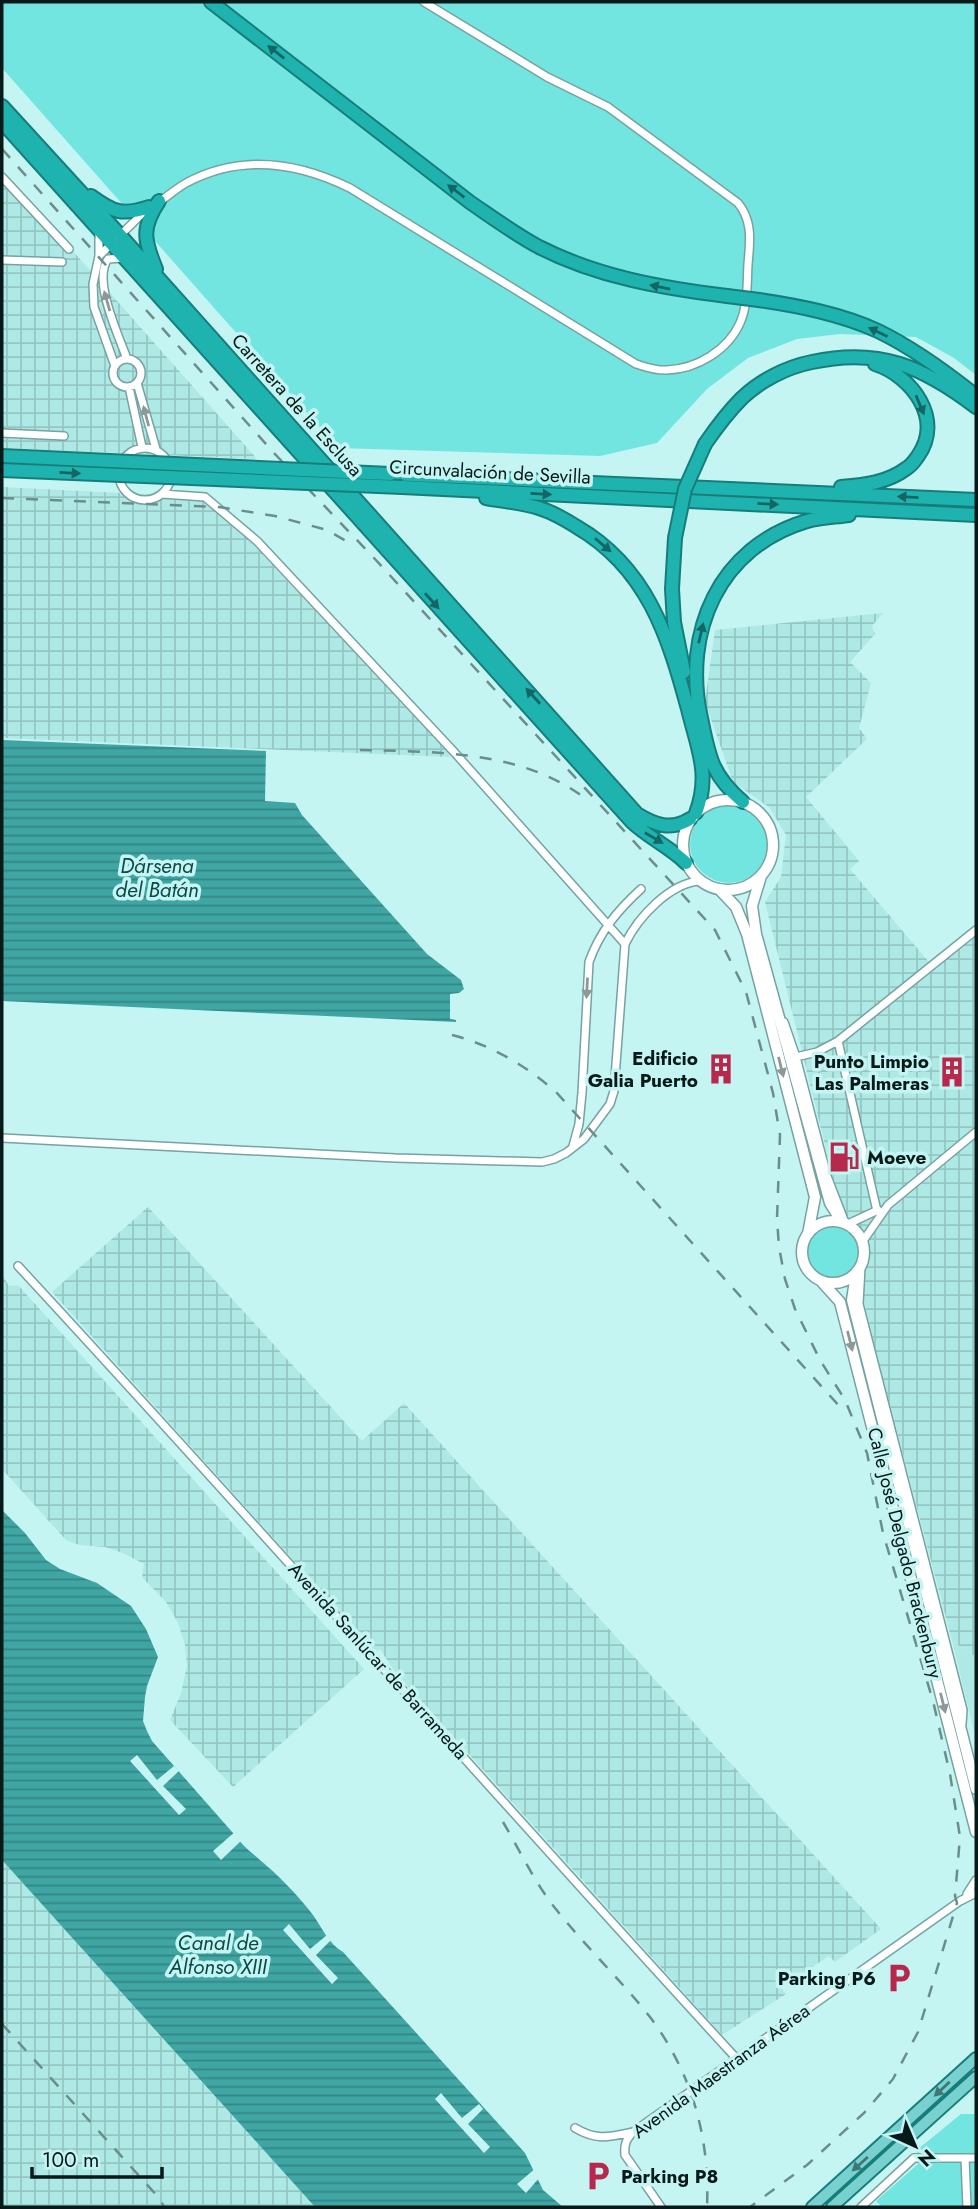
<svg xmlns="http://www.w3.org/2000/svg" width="978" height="2209" font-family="Jost,sans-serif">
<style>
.built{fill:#aee9e5}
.industrial{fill:url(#industrial-grid)}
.green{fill:#72e5e0}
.water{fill:url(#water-rules)}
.pier{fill:#c4f5f2}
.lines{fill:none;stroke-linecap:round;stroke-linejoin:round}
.street-casing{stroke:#75a3a1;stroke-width:10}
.secondary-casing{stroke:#75a3a1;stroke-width:13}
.primary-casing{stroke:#177d7a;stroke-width:14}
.highway-casing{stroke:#177d7a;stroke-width:16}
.street{stroke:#fff;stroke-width:7}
.secondary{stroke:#fff;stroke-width:10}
.primary{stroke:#79d1cf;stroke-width:10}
.highway{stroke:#1fb3af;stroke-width:12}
.rail{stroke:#6b8e8c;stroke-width:2.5;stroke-dasharray:12 12;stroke-linecap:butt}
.highway-bridge-casing{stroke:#177d7a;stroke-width:16;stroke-linecap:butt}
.highway-bridge{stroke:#1fb3af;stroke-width:12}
.oneway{fill:#136664}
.oneway2{fill:#8f9898}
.oneway3{fill:#407674}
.labels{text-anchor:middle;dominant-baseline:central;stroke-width:7;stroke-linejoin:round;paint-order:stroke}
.street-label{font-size:19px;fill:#071a19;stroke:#c4f5f2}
.poi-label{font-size:19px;font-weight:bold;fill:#071a19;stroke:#c4f5f2;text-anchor:end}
.water-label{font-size:21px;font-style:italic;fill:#0a4947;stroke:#c4f5f2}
</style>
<defs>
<pattern id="industrial-grid" width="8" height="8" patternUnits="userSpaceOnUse" patternTransform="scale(1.75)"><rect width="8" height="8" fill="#aee9e5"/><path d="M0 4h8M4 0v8" fill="none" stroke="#94c7c4"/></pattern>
<pattern id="water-rules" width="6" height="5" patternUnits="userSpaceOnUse" patternTransform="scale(1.75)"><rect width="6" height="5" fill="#3fa6a3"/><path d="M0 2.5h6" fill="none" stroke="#338684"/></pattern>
</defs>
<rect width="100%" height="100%" fill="#c4f5f2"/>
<path class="built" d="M952 1641 976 1657V1739Z"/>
<path class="industrial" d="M2 171 257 459 2 448Z
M2 487 201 497 252 541 449 751V757L2 738Z
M883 613 872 626 875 634 850 662 871 683 859 728 867 739 806 797 859 861 850 869 934 968 976 934V1657L952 1641 878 1359 765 902 781 877 786 835 769 807 733 782 705 702 715 630Z
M148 1207 362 1441 404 1403 881 1929 835 1962 829 1956 781 1988 786 1994 722 2035 395 1672 380 1649 376 1652 52 1292Z
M2 1274 9 1286 18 1285 364 1669 233 1787 170 1720 181 1693 187 1666 185 1645 178 1623 166 1602 142 1577 144 1564 123 1553 105 1547 79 1545 66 1540 2 1469Z
M2 1860 315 2207H2Z"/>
<path class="green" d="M2 2H976V375L954 358 916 337 840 334 797 339 748 358 707 389 657 443 600 456 338 448 2 68Z
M690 844a39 39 0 1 1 78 0a39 39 0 1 1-78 0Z
M808 1252a25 25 0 1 1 50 0a25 25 0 1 1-50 0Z
M961 2114H976V2207H882L876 2201 918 2164 917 2150Z"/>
<path class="water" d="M2 740 266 751 265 801 295 803 302 815 427 954 461 980 464 989 459 993 450 994V1019L456 1020V1022L2 1001Z
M2 1510 25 1533 46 1560 60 1569 97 1583 131 1606 146 1629 158 1657 147 1686 145 1697 143 1721 147 1731 152 1741 233 1833C243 1847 255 1855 268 1867 283 1880 300 1898 313 1915 323 1929 328 1943 343 1952L525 2153 543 2190 563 2207H315L2 1860Z"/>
<path class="pier" d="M137 1755 157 1780 174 1766 179 1771 163 1786 186 1809 179 1815 130 1761Z
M236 1831 242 1840 221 1860 213 1851Z
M289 1924 310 1949 327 1935 331 1940 316 1955 338 1978 332 1984 283 1930Z
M441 2093 462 2118 479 2104 483 2109 468 2124 490 2147 484 2153 435 2099Z
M536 2168 540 2177 526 2193 517 2184Z"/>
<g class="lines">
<g class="street-casing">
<path id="street" d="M2 177 69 249
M159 202C168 196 177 188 186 183 240 154 297 162 350 188L636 364C646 367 656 371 667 370 697 369 728 350 740 323 748 305 747 283 748 264 750 242 753 221 738 203L608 107 547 77 424 2
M99 230V256L93 284 94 307 115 366
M99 256 146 210
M124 258 108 259C92 280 119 336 127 359
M2 260 62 262
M113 373a14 14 0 1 1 28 0a14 14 0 1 1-28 0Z
M137 383 156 449
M129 387 142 447
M2 433 64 436
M119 474a26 26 0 1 1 52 0a26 26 0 1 1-52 0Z
M162 494 205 497 257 541 455 753 625 944
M784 1022 796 1057
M838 1041 817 1052 796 1057 827 1176 844 1220
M2 1138 395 1158 542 1162 554 1159 566 1153 584 1139 610 1104 614 1091 625 944C638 917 670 883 700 881
M573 1146 579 1124 582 1093 589 962C600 931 618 910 641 889
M877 1211 838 1041 976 930
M848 1224 878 1210
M863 1241 888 1205 976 1132
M18 1266C260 1527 495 1796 736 2058
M861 1267 859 1304 963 1710 962 1724
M967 1894 976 1880
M575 2128C597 2141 609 2137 633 2132
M965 2158 967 2207
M661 2207 625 2155C624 2144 626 2140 633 2132L960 1901 976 1893
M861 2207 914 2158H976"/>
</g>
<g class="secondary-casing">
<path id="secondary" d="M683 845a45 45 0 1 1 90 0a45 45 0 1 1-90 0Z
M761 876 752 906 756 934 830 1203 842 1222
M720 890 736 907 747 934 815 1197 808 1234
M802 1252a31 31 0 1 1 62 0a31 31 0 1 1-62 0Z
M856 1274 852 1300 976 1789
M821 1281 840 1302 976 1832"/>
</g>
<g class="primary-casing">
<path id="primary" d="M812 2207 976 2058
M832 2207 976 2077"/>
</g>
<g class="highway-casing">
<path id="highway" d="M211 2 471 203C493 218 515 234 539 247 598 277 662 288 727 296
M2 106 119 234 637 814C655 825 671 831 690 819
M2 122 632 822C649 838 670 847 686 863
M91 196C113 212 122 216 149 207
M156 269C144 240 141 228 159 201
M759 300C799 306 841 314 878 331 913 348 946 372 976 396
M705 444C716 428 728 412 742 398 761 380 787 367 812 362 880 347 923 367 976 407
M390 474 976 500
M402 487 976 515
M841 487C865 485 887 483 907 468 912 465 915 460 918 456 944 419 912 376 875 364
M486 498C504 501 522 503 539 508 552 512 566 520 577 527 647 568 668 635 688 709 697 747 711 774 696 813
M675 538 672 589 674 622 684 672
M743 802C711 775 709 756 701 718 682 632 719 547 807 521 820 517 835 517 849 515"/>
</g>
<use href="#street" class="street"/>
<use href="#secondary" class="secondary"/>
<use href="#primary" class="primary"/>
<use href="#highway" class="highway"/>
<path class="rail" d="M2 149 274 453 374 558 715 930 746 992 773 1093 780 1135 777 1219 779 1247 785 1279 795 1309 820 1360 845 1400 867 1453 883 1533 933 1701 950 1774 960 1837 955 1896 957 1903 918 2032 893 2079 864 2113 807 2165 750 2207
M2 498 219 507 275 516 327 530 355 546
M360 750C436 752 522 750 586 799
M452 1035C491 1045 525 1065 556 1092L841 1408
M503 1822C519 1849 535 1883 555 1908 585 1946 620 1979 650 2017 692 2073 710 2138 707 2207
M2 2024 160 2199 164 2207"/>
<g class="highway-bridge-casing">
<path id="highway-bridge" d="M727 296 759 300
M2 456 390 474
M2 470 402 487
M675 538 685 489 705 444"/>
</g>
<use href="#highway-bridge" class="highway-bridge"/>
</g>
<defs><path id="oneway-solid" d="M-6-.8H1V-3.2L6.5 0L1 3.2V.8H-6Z" transform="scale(1.75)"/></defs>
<g class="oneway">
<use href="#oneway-solid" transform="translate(276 52) rotate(-142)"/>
<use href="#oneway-solid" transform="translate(456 191) rotate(-143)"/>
<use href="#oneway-solid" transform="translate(660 287) rotate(-168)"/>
<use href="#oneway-solid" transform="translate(878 332) rotate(-155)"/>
<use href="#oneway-solid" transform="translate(920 405) rotate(67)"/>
<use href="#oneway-solid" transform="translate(70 473) rotate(3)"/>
<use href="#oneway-solid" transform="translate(541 494) rotate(3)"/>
<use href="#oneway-solid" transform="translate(908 497) rotate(-177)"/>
<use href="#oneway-solid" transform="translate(768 504) rotate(3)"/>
<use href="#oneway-solid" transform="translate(603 545) rotate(40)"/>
<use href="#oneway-solid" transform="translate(432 601) rotate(48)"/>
<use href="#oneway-solid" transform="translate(701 633) rotate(-77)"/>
<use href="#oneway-solid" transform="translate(533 696) rotate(-132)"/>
<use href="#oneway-solid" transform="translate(654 838) rotate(30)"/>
</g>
<g class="oneway2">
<use href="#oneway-solid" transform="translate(107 301) rotate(-106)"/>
<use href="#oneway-solid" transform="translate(146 416) rotate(-105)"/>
<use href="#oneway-solid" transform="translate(587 988) rotate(93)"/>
<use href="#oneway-solid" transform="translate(781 1067) rotate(76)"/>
<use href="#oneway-solid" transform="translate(850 1341) rotate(76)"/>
<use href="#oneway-solid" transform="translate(943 1703) rotate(76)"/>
</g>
<g class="oneway3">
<use href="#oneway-solid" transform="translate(942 2089) rotate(137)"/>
<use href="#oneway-solid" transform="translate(860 2164) rotate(138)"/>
</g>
<defs>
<g id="building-bare" transform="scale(2.415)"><path d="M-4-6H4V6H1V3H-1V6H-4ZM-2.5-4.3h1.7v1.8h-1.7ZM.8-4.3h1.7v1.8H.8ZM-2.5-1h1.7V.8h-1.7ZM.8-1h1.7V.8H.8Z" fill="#b8274c" stroke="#c4f5f2" stroke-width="2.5" paint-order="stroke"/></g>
<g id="fuel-bare" transform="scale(2.415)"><path d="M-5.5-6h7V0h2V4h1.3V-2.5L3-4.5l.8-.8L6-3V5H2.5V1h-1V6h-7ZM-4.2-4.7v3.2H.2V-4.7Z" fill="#b8274c" stroke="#c4f5f2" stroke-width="2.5" paint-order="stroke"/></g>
<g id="parking-bare" transform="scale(2.415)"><path d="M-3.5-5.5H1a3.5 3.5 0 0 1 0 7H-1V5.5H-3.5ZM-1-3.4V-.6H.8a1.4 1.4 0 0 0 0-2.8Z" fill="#b8274c" stroke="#c4f5f2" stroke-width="2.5" paint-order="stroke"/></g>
</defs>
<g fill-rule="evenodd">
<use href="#building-bare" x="721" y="1069"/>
<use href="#building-bare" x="952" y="1072"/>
<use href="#fuel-bare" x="844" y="1157"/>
<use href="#parking-bare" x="899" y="1978"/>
<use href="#parking-bare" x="598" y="2176"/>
</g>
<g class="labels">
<g class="street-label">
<text transform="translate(297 405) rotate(48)">Carretera de la Esclusa</text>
<text transform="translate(490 472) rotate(3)">Circunvalación de Sevilla</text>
<text transform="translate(905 1553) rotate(76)">Calle José Delgado Brackenbury</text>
<text transform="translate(378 1661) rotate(48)">Avenida Sanlúcar de Barrameda</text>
<text transform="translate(721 2071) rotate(-36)">Avenida Maestranza Aérea</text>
</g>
<g class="poi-label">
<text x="698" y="1058">Edificio<tspan x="698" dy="22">Galia Puerto</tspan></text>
<text x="929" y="1061">Punto Limpio<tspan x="929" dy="22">Las Palmeras</tspan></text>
<text x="867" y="1157" text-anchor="start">Moeve</text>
<text x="876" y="1978">Parking P6</text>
<text x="621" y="2176" text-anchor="start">Parking P8</text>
</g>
<g class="water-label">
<text x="157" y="866">Dársena<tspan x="157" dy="24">del Batán</tspan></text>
<text x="218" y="1943">Canal de<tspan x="218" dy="24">Alfonso XIII</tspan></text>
</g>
</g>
<rect width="978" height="2209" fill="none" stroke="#071a19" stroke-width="7"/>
<g transform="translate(915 2146) rotate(136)" stroke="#c4f5f2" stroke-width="5" paint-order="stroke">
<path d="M0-5L12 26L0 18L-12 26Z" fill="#071a19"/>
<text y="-10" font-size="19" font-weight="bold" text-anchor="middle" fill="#071a19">N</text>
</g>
<path d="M32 2167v10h130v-10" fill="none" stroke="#071a19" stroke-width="3.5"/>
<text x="42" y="2167" font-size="21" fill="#071a19" stroke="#c4f5f2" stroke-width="5" paint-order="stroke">100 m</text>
</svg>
